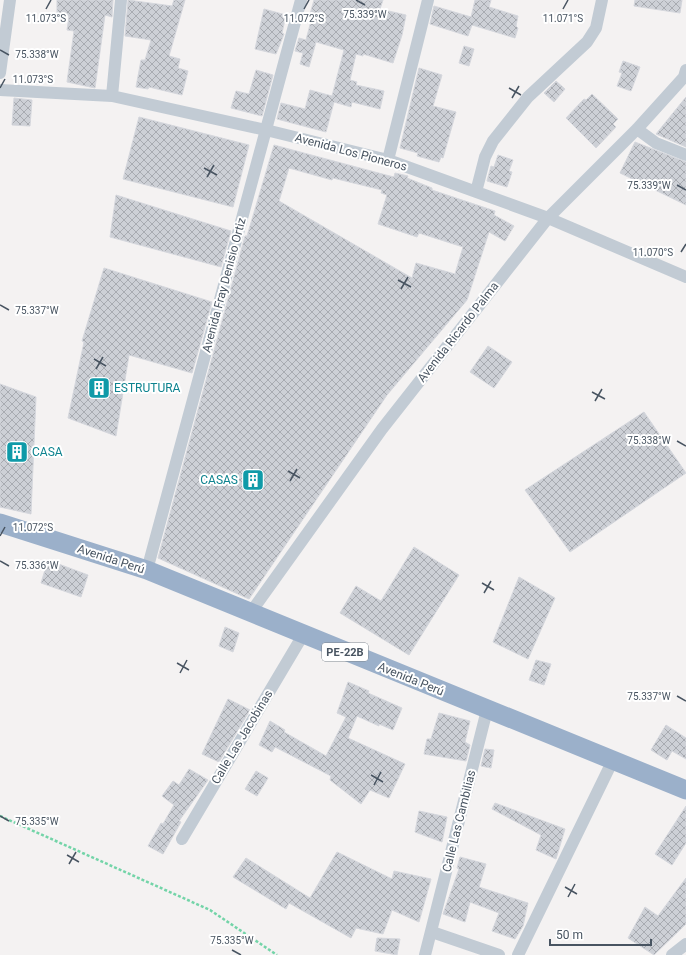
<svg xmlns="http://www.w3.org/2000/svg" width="686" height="955" font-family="Roboto,sans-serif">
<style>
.building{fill:url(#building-cross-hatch);stroke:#d5d7dd;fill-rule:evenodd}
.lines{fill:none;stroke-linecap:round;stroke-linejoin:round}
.path{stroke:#73d4a8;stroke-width:2.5;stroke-dasharray:3 2;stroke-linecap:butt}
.minor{stroke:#c2cbd4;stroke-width:12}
.trunk{stroke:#9bb0ca;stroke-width:19}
.ticks{fill:none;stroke:#485461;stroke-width:1.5}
.labels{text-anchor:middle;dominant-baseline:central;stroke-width:4;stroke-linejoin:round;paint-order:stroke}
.shield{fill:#fff;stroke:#7f8790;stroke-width:1}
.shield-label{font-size:11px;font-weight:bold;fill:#485461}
.street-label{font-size:12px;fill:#485461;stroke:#fff}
.culture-label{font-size:12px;fill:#0d838f;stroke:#fff;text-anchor:start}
.ticks-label{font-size:10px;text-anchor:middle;fill:#485461;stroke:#fff;stroke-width:4;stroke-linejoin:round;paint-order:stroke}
</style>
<defs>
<pattern id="building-cross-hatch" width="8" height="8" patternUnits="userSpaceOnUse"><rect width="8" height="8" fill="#cdd0d6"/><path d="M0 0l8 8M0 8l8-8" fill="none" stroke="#a8abb1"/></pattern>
</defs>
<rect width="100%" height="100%" fill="#f4f2f2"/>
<path class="building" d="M57 0H113L112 17 105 15 95 88 67 82 74 31 67 30 69 16 57 15Z
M128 0 172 6 174 0H185L169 56 180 59 178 68 188 71 182 95 149 87 148 89 136 87 141 60H145L151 40 125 36Z
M314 0H383L380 9 406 15 402 35 393 63 363 54V56L356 54 350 80 357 82 356 85 384 91 380 109 352 102 351 107 334 102 326 132 277 119 281 103 305 109 310 90 332 96 344 50 316 42 309 67 300 64 303 53 295 51 299 38 306 40 312 17 310 14Z
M475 0H491L489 7 518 16 516 26 518 28 515 38 472 25 468 36 430 24 434 6 471 17Z
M635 0H682L680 13 634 6Z
M264 9 286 15 282 33 284 34 276 54 255 49Z
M464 46 474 49 469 66 459 63Z
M623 61 640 67 631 91 617 86 622 73 619 72Z
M419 68 442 75 433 106 456 112 443 158 441 157 439 162 417 156 418 153 400 148Z
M256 70 273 75 262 116 231 108 236 91 249 94Z
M556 81 565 89 554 102 544 93Z
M592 94 618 119 613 124 616 127 596 148 566 118 584 99 586 100Z
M686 97V147L656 134Z
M14 98 32 100 30 126 12 125Z
M139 117 249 145 233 207 123 179Z
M635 142 686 162V205L620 173Z
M274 145 386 175 394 177 395 173 408 176 407 178 432 188V190L495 211 494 215 514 226 505 241 489 232 467 300 387 395 249 599 158 558 245 236H247ZM289 168 332 180 333 178 382 190 381 193 387 195 378 224 417 237 419 233 463 247 455 274 416 263 412 278 279 201Z
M498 155 513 160 509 171 512 172 507 187 487 181 491 166 494 167Z
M116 195 231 231 221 267 110 237Z
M104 268 212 302 192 373 129 355 116 436 68 418 84 342 82 341Z
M488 346 512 362 494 388 470 372Z
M0 384 36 397 31 514 0 507Z
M644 412 686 473 570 552 525 490Z
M414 547 459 575 409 655 340 613 356 586 381 601Z
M48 560 88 575 81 597 41 583Z
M519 577 555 598 528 659 493 642Z
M225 627 239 633 233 652 219 646Z
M536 660 551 664 544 685 529 680Z
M348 682 369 691 368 693 402 708 393 730 379 724V726L357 716 348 738 405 764 389 798 370 790 361 804 330 780 331 776 275 747 272 752 259 745 270 721 285 730 284 732 326 756 346 717 337 713Z
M228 699 250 710 219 762 202 754Z
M439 713 470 721 465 742 470 745 466 761 424 754 427 739H431Z
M666 725 686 738V759L672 751 667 760 651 750Z
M485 749 494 750 491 768 481 766Z
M189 769 208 780 179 821 181 822 163 854 148 846 161 823 163 824 174 805 162 796 173 781 179 785Z
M256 771 268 778 257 796 245 789Z
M495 803 565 829 556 859 536 850 541 835 492 809Z
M686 806V843L672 865 655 854Z
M419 811 447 817 442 842 415 832Z
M337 852 392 879 394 871 431 879 419 922 392 910 383 934 356 928 351 938 289 903 286 909 233 877 246 858 310 898Z
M460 857 486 864 479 887 528 903 523 926 515 939 492 931 499 913 470 902 465 922 443 914 459 869 457 868Z
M686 878V924L654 955 628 938 645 907 658 916Z
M377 938 400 939 397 955 375 951Z"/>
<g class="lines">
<path class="path" d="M0 816 210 910 277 955"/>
<path class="minor" d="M0 73 10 0
M0 90 112 96 266 130 388 160 548 218 686 277
M112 96 121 0
M637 129 656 143 686 155
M388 160 428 0
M476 192 485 157 493 141 528 97 587 42 596 28 602 0
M147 570 301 0
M251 612 382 429 548 218 637 129 684 77 686 70
M182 839 303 635
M432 932 499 955
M425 955 487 710
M518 955 613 760
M672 955 686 944"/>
<path class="trunk" d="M0 523 147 570 686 790"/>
</g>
<path class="ticks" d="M356 0 365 5M46 9 51 0M304 9 309 0M563 9 568 0M0 50 9 55M0 88 5 79M509 88 521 95M512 98 519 86M204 168 217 175M207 177 214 165M677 185 686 190M681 252 686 244M398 280 411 287M401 289 408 277M0 305 9 310M94 359 106 366M96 369 103 357M592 392 605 399M595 401 602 389M677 441 686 446M288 471 300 478M290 481 297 469M0 536 5 527M0 561 9 566M482 583 494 590M484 593 491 581M177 663 189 670M180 673 187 660M677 696 686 701M371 775 383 782M374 785 381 772M0 816 9 821M67 855 79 862M69 864 76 852M565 887 577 894M568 897 575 884M232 950 241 955"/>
<defs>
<g id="building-square" transform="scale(1.15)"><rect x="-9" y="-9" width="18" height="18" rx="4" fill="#0f9aa8" stroke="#fff"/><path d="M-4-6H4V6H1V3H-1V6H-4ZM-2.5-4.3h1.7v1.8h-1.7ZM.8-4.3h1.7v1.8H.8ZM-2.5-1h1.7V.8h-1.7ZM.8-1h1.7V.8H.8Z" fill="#fff"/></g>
</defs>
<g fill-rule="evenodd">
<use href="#building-square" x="99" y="388"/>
<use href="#building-square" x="17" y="452"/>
<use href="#building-square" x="253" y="480"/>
</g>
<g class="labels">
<rect class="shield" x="322" y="643" width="46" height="18" rx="3"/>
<g class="shield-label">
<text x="345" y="652">PE-22B</text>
</g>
<g class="street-label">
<text transform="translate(351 152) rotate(15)">Avenida Los Pioneros</text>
<text transform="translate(224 285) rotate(-75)">Avenida Fray Denisio Ortiz</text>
<text transform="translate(458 332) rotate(-52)">Avenida Ricardo Palma</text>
<text transform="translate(111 559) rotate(18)">Avenida Perú</text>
<text transform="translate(411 679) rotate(22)">Avenida Perú</text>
<text transform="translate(242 737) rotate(-59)">Calle Las Jacobinas</text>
<text transform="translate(459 821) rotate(-76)">Calle Las Cambilias</text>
</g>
<g class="culture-label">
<text x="114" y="388">ESTRUTURA</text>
<text x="32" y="452">CASA</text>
<text x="238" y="480" text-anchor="end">CASAS</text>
</g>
</g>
<g class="ticks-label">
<text x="365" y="18">75.339°W</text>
<text x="46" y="22">11.073°S</text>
<text x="304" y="22">11.072°S</text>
<text x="563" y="22">11.071°S</text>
<text x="37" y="58">75.338°W</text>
<text x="33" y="83">11.073°S</text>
<text x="649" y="189">75.339°W</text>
<text x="653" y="256">11.070°S</text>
<text x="37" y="314">75.337°W</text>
<text x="649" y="444">75.338°W</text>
<text x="33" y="531">11.072°S</text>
<text x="37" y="569">75.336°W</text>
<text x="649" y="700">75.337°W</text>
<text x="37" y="825">75.335°W</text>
<text x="232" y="944">75.335°W</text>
</g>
<path d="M550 939v6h101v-6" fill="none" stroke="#485461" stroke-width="2"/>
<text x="556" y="939" font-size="12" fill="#485461" stroke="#ffffff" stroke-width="3" paint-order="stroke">50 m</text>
</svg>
